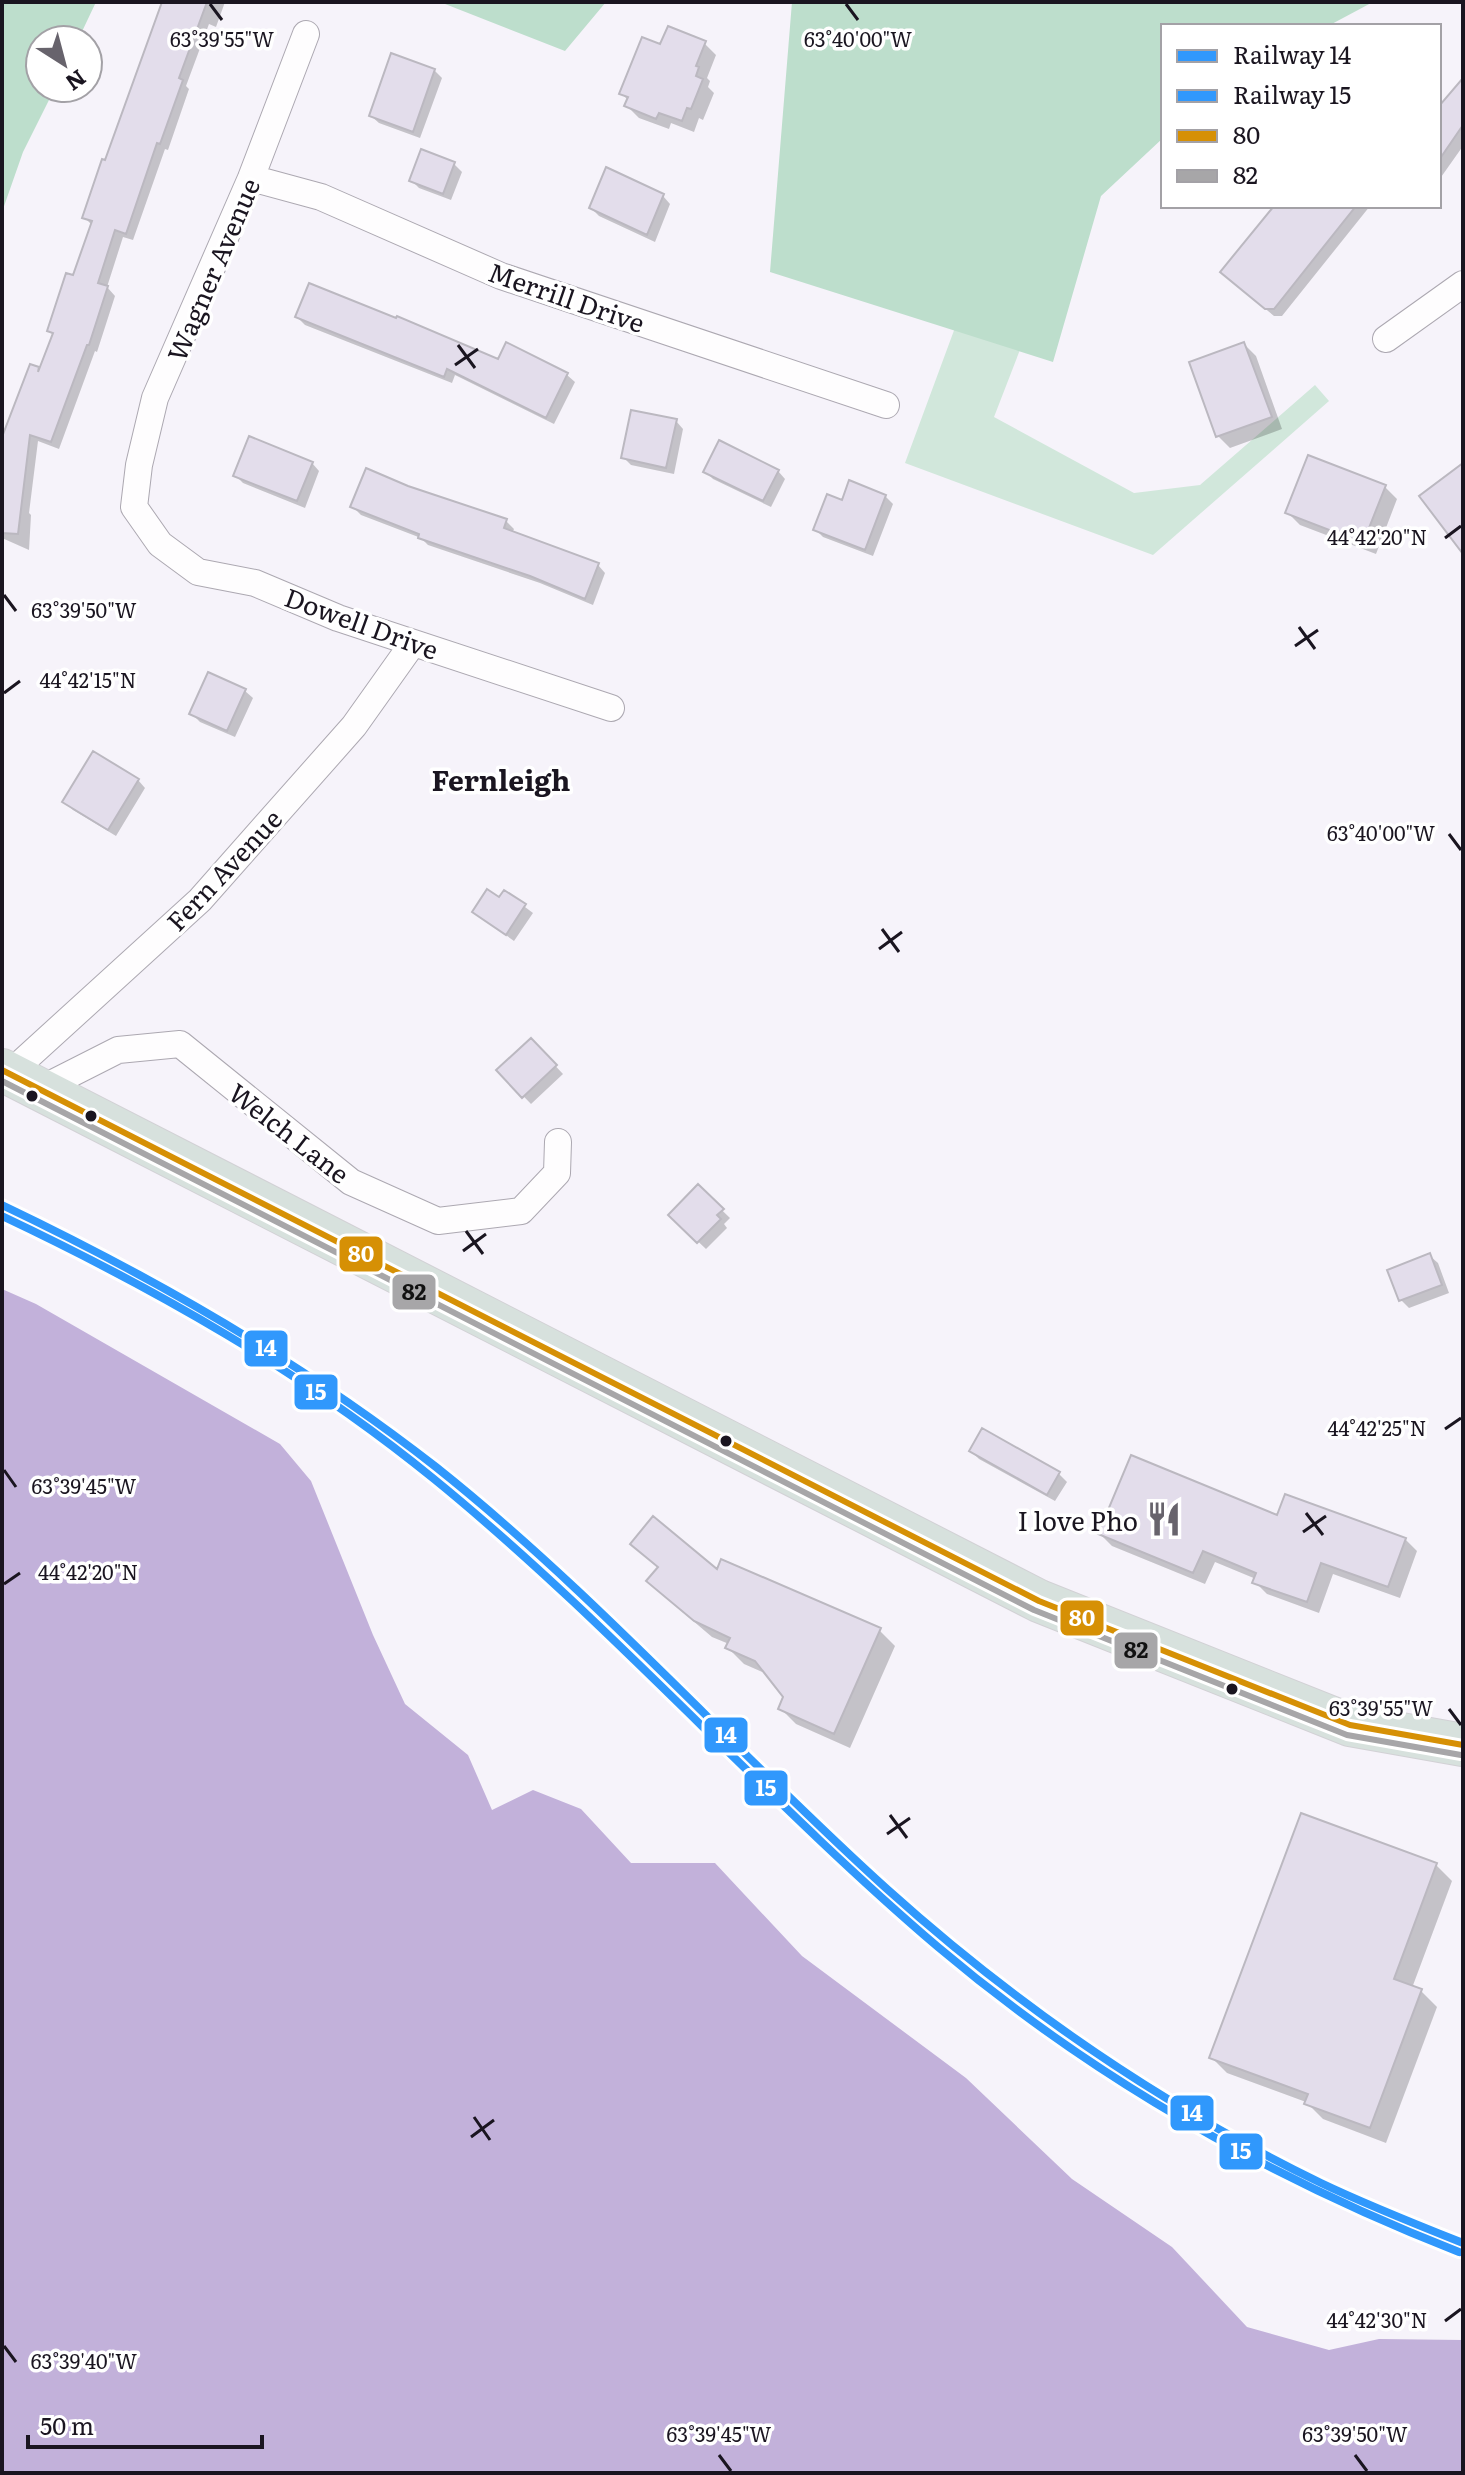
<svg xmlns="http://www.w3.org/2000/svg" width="1465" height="2475" font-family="Literata,serif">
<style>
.green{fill:#d1e7db}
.forest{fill:#bddecc}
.water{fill:#c2b1da}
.shadow{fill:#0003}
.building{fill:#e3ddeb;stroke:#bbb8c0;stroke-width:2}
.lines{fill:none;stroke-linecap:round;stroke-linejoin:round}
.street-casing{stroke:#aca8b1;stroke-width:28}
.primary-casing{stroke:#d2d1d5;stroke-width:44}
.street{stroke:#fefdfe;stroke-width:26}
.primary{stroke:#d7e1dd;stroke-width:42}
.bus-1-casing{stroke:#fff;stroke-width:12}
.bus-2-casing{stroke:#fff;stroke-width:12}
.bus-1{stroke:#d69005;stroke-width:6}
.bus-2{stroke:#a7a6a8;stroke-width:6}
.rail-1-casing{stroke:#fff;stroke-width:14}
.rail-2-casing{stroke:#fff;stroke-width:14}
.rail-1{stroke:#3098fc;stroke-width:8}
.rail-2{stroke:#3098fc;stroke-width:8}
.ticks{fill:none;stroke:#1a1520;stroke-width:3}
.bus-dot{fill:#1a1520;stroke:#fff;stroke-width:3}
.labels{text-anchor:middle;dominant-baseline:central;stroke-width:7;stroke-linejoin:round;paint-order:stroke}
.street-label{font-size:26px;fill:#1a1520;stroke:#fff}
.poi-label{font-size:26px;fill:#1a1520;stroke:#fff;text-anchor:end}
.neighbourhood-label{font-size:28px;font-weight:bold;fill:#1a1520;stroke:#fff}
.ticks-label{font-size:20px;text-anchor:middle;fill:#1a1520;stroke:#fff;stroke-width:7;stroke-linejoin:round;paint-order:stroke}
.line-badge{stroke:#fff;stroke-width:3}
.badge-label{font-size:22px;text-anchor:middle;font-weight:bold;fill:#fff}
.pale-badge-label{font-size:22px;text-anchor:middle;font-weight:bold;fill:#111}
</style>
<rect width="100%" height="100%" fill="#f6f3fa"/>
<path class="green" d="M1163 26 1076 205 994 417 1134 493 1200 485 1315 385 1329 401 1153 555 905 463 973 279Z"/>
<path class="forest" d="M2 2H96L78 40H40V88H55L23 152 2 212Z
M440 2H606L565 51Z
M792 2H1373L1328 26H1163V138L1101 196 1053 362 770 272Z"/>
<path class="water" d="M2 1289 36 1304 280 1444 311 1481 373 1635 405 1704 468 1755 492 1810 533 1790 581 1809 631 1863H715L802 1956 966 2078 1072 2179 1172 2247 1247 2327 1329 2350 1379 2339 1463 2340V2473H2Z"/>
<path class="shadow" d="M164 2H225L216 27 209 24 186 86 189 89 168 150 165 149 133 240 123 237 107 287 115 296 97 352 95 351 59 449 38 441 29 513 31 515 29 550 2 538V444L39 375 54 336 49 331 74 277 93 226 84 217 106 163Z
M704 43 716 55 707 78 710 81 708 87 714 93 703 120 699 118 694 132 671 123 669 129 639 118 627 106 629 101 621 93 661 47Z
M434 70 442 78 420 138 379 123 371 116Z
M1463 81V146L1439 180V109Z
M454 164 462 172 451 200 419 188 411 180Z
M663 196 670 204 655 242 599 216 591 208Z
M1291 206H1370L1282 316H1274L1230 280Z
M297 317 567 375 575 382 554 424 455 375 452 383 305 325Z
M1244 344 1256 356 1282 429 1230 448 1218 436Z
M676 421 683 429 674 474 631 465 623 457Z
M312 463 319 471 305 508 243 483 235 475Z
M705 471H778L785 479 771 507 713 479Z
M408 487 506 521 514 529 512 533 598 565 605 573 593 605 540 583 428 545 421 538 361 515 353 507Z
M1385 487 1397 499 1376 554 1300 525 1288 513Z
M885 496 893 504 873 556 823 537 815 529 843 502Z
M245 691 253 698 235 737 200 722 192 714Z
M138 780 145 788 116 836 73 810 65 802Z
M505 892 533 913 514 941 474 912 500 900Z
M531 1040 563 1074 531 1104 498 1070Z
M698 1187 730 1218 724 1224 727 1228 706 1249 670 1215Z
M1430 1256 1438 1263 1449 1293 1409 1308 1401 1300 1390 1271Z
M971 1451 1059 1474 1067 1482 1055 1501 979 1459Z
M1278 1518 1405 1539 1417 1551 1400 1598 1333 1574 1319 1613 1267 1594 1255 1582 1256 1579 1215 1562 1205 1584 1112 1546 1100 1534Z
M632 1544 879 1630 895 1646 850 1748 796 1724 780 1708 785 1697 767 1674 744 1664 728 1648 729 1644 712 1637 665 1597 659 1569Z
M1436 1865 1452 1881 1412 1988 1421 1991 1437 2007 1386 2143 1323 2119 1306 2102 1227 2073 1211 2057Z"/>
<path class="building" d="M162 2H207L179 78 183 80 160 144 157 143 126 234 115 230 98 283 108 286 89 345H87L51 442 30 435 18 534 2 533V437L30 364 39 367 38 372 53 333 47 331 66 273 73 275 92 221 82 218 102 159 105 160Z
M668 26 706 41 696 66 699 67 696 76 703 79 691 109 687 108 682 121 659 113 656 119 624 106 628 97 619 94 642 37 660 44Z
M391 53 435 69 413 132 369 116Z
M1463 78V125L1439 160V106Z
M421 149 455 162 443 194 409 181Z
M606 167 664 194 647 235 589 208Z
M1274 206H1356L1274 309H1265L1220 272Z
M309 283 396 318 397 316 498 359 506 342 568 373 546 418 447 369 444 377 295 317Z
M1244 342 1272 417 1216 437 1189 362Z
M631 410 677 419 666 468 621 458Z
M249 436 313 462 297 501 233 476Z
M719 440 779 470 763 501 703 472Z
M1308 455 1386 485 1363 543 1285 513Z
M1463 463V554L1419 496Z
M366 468 408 486 507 519 504 528 599 563 585 599 530 576 418 538 419 534 350 507Z
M849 480 886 495 865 550 813 530 827 494 842 500Z
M208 672 246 689 227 731 189 714Z
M93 751 139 779 108 830 62 802Z
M487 889 499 897 504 890 526 904 506 935 472 912Z
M531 1038 557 1065 522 1098 496 1070Z
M698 1184 724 1209 717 1215 721 1219 697 1243 668 1215Z
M1430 1253 1442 1285 1399 1301 1387 1270Z
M982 1428 1060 1472 1047 1495 969 1451Z
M1131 1455 1277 1515 1285 1494 1406 1538 1388 1587 1321 1563 1307 1602 1252 1583 1256 1573 1203 1551 1193 1573 1098 1534Z
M653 1516 717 1569 721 1559 881 1628 834 1734 778 1709 783 1697 755 1661 725 1648 730 1638 694 1621 646 1581 658 1567 630 1544Z
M1301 1813 1437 1863 1394 1979 1422 1989 1370 2128 1304 2104 1308 2094 1209 2058Z"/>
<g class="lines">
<g class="street-casing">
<path id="street" d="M306 34 251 178 155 398 139 465 134 507 160 544 198 572 255 583 338 618 611 708
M251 178 321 197 501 276 886 405
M1386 339 1463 284
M9 1074 200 900 354 726 413 643
M39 1090 118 1050 180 1044 351 1182 438 1221 521 1211 557 1173 558 1142"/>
</g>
<g class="primary-casing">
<path id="primary" d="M2 1070 1039 1601 1350 1725 1463 1745"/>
</g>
<use href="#street" class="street"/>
<use href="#primary" class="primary"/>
<g class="bus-1-casing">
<path id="bus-1" d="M2 1070 1039 1601 1350 1725 1463 1745"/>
</g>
<g class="bus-2-casing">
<path id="bus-2" d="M2 1081 1034 1610 1347 1735 1461 1755"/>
</g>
<use href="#bus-1" class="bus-1"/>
<use href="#bus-2" class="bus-2"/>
<g class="rail-1-casing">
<path id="rail-1" d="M2 1205C155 1278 302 1362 436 1467 597 1595 734 1751 887 1889 1017 2006 1163 2106 1321 2183 1367 2205 1415 2224 1463 2243"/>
</g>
<g class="rail-2-casing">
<path id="rail-2" d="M2 1216C154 1288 303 1372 434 1479 612 1624 763 1798 938 1947 1094 2079 1270 2178 1459 2252"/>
</g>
<use href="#rail-1" class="rail-1"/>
<use href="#rail-2" class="rail-2"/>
</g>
<path class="ticks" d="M210 4 222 20M846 4 858 20M458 345 475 368M455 365 478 349M1445 538 1461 526M4 595 16 611M1299 627 1315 649M1295 646 1318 630M4 693 20 681M1449 834 1461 850M882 929 899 952M879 949 902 932M466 1231 483 1254M463 1251 486 1234M1445 1429 1461 1418M4 1470 16 1487M1306 1513 1323 1535M1303 1532 1326 1516M4 1584 20 1573M1449 1709 1461 1725M890 1815 907 1838M887 1834 910 1818M474 2117 490 2140M471 2137 494 2120M1445 2321 1461 2309M4 2346 16 2362M719 2455 731 2471M1355 2455 1367 2471"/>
<defs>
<g id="restaurant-bare" transform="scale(2.76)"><path d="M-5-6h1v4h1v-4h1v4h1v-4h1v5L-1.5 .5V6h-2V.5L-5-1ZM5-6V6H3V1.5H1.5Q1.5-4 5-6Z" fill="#67636c" stroke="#fff" stroke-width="2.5" paint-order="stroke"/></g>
</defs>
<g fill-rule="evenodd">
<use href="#restaurant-bare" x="1164" y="1519"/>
</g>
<g class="bus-dot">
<circle cx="32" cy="1096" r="7"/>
<circle cx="91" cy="1116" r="7"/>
<circle cx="726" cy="1441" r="7"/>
<circle cx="1232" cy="1689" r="7"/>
</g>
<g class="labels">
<g class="street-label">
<text transform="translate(212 269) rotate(-67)">Wagner Avenue</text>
<text transform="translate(567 296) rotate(19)">Merrill Drive</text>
<text transform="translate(362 622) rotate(20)">Dowell Drive</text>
<text transform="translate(223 869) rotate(-47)">Fern Avenue</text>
<text transform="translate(290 1132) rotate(38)">Welch Lane</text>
</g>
<g class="poi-label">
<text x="1138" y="1519">I love Pho</text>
</g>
<g class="neighbourhood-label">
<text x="501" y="779">Fernleigh</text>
</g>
</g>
<g class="ticks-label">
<text x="222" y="47">63°39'55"W</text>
<text x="858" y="47">63°40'00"W</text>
<text x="1377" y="545">44°42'20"N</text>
<text x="84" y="618">63°39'50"W</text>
<text x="88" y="688">44°42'15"N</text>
<text x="1381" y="841">63°40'00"W</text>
<text x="1377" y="1436">44°42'25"N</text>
<text x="84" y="1494">63°39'45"W</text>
<text x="88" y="1580">44°42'20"N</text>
<text x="1381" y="1716">63°39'55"W</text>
<text x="1377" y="2328">44°42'30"N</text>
<text x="84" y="2369">63°39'40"W</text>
<text x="719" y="2442">63°39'45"W</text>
<text x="1355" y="2442">63°39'50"W</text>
</g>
<g class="line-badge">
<rect x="338" y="1235" width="46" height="38" rx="8" fill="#d69005"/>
<rect x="391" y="1273" width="46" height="38" rx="8" fill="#a7a6a8"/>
<rect x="243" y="1329" width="46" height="39" rx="8" fill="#3098fc"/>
<rect x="293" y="1373" width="46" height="38" rx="8" fill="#3098fc"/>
<rect x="1059" y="1599" width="46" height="38" rx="8" fill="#d69005"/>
<rect x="1113" y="1631" width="46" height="39" rx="8" fill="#a7a6a8"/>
<rect x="703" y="1716" width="46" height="38" rx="8" fill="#3098fc"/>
<rect x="743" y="1769" width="46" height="38" rx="8" fill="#3098fc"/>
<rect x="1169" y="2094" width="46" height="38" rx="8" fill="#3098fc"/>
<rect x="1218" y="2132" width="46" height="39" rx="8" fill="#3098fc"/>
</g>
<g class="badge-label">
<text x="361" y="1262">80</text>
<text x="266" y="1356">14</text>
<text x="316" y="1400">15</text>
<text x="1082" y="1626">80</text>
<text x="726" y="1743">14</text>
<text x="766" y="1796">15</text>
<text x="1192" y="2121">14</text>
<text x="1241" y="2159">15</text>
</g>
<g class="pale-badge-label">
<text x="414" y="1300">82</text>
<text x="1136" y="1658">82</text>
</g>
<rect width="1465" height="2475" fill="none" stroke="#1a1520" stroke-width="8"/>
<rect x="1161" y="24" width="280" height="184" fill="#ffffff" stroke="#a3a1a6" stroke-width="2"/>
<rect x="1177" y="50" width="40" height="12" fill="#3098fc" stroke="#a3a1a6" stroke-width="2"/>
<text x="1233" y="64" font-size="24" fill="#1a1520">Railway 14</text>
<rect x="1177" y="90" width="40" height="12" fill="#3098fc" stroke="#a3a1a6" stroke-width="2"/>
<text x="1233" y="104" font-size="24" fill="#1a1520">Railway 15</text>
<rect x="1177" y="130" width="40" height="12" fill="#d69005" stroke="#a3a1a6" stroke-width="2"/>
<text x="1233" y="144" font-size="24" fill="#1a1520">80</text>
<rect x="1177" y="170" width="40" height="12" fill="#a7a6a8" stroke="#a3a1a6" stroke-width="2"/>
<text x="1233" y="184" font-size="24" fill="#1a1520">82</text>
<g transform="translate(64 64) rotate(144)"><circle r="38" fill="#ffffff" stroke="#a3a1a6" stroke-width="2"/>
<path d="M0-6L14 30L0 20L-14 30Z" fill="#67636c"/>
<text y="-12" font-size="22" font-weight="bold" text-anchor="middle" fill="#1a1520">N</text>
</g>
<path d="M28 2435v12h234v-12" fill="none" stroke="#1a1520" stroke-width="4"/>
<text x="40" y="2435" font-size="24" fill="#1a1520" stroke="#ffffff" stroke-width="6" paint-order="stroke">50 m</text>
</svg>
